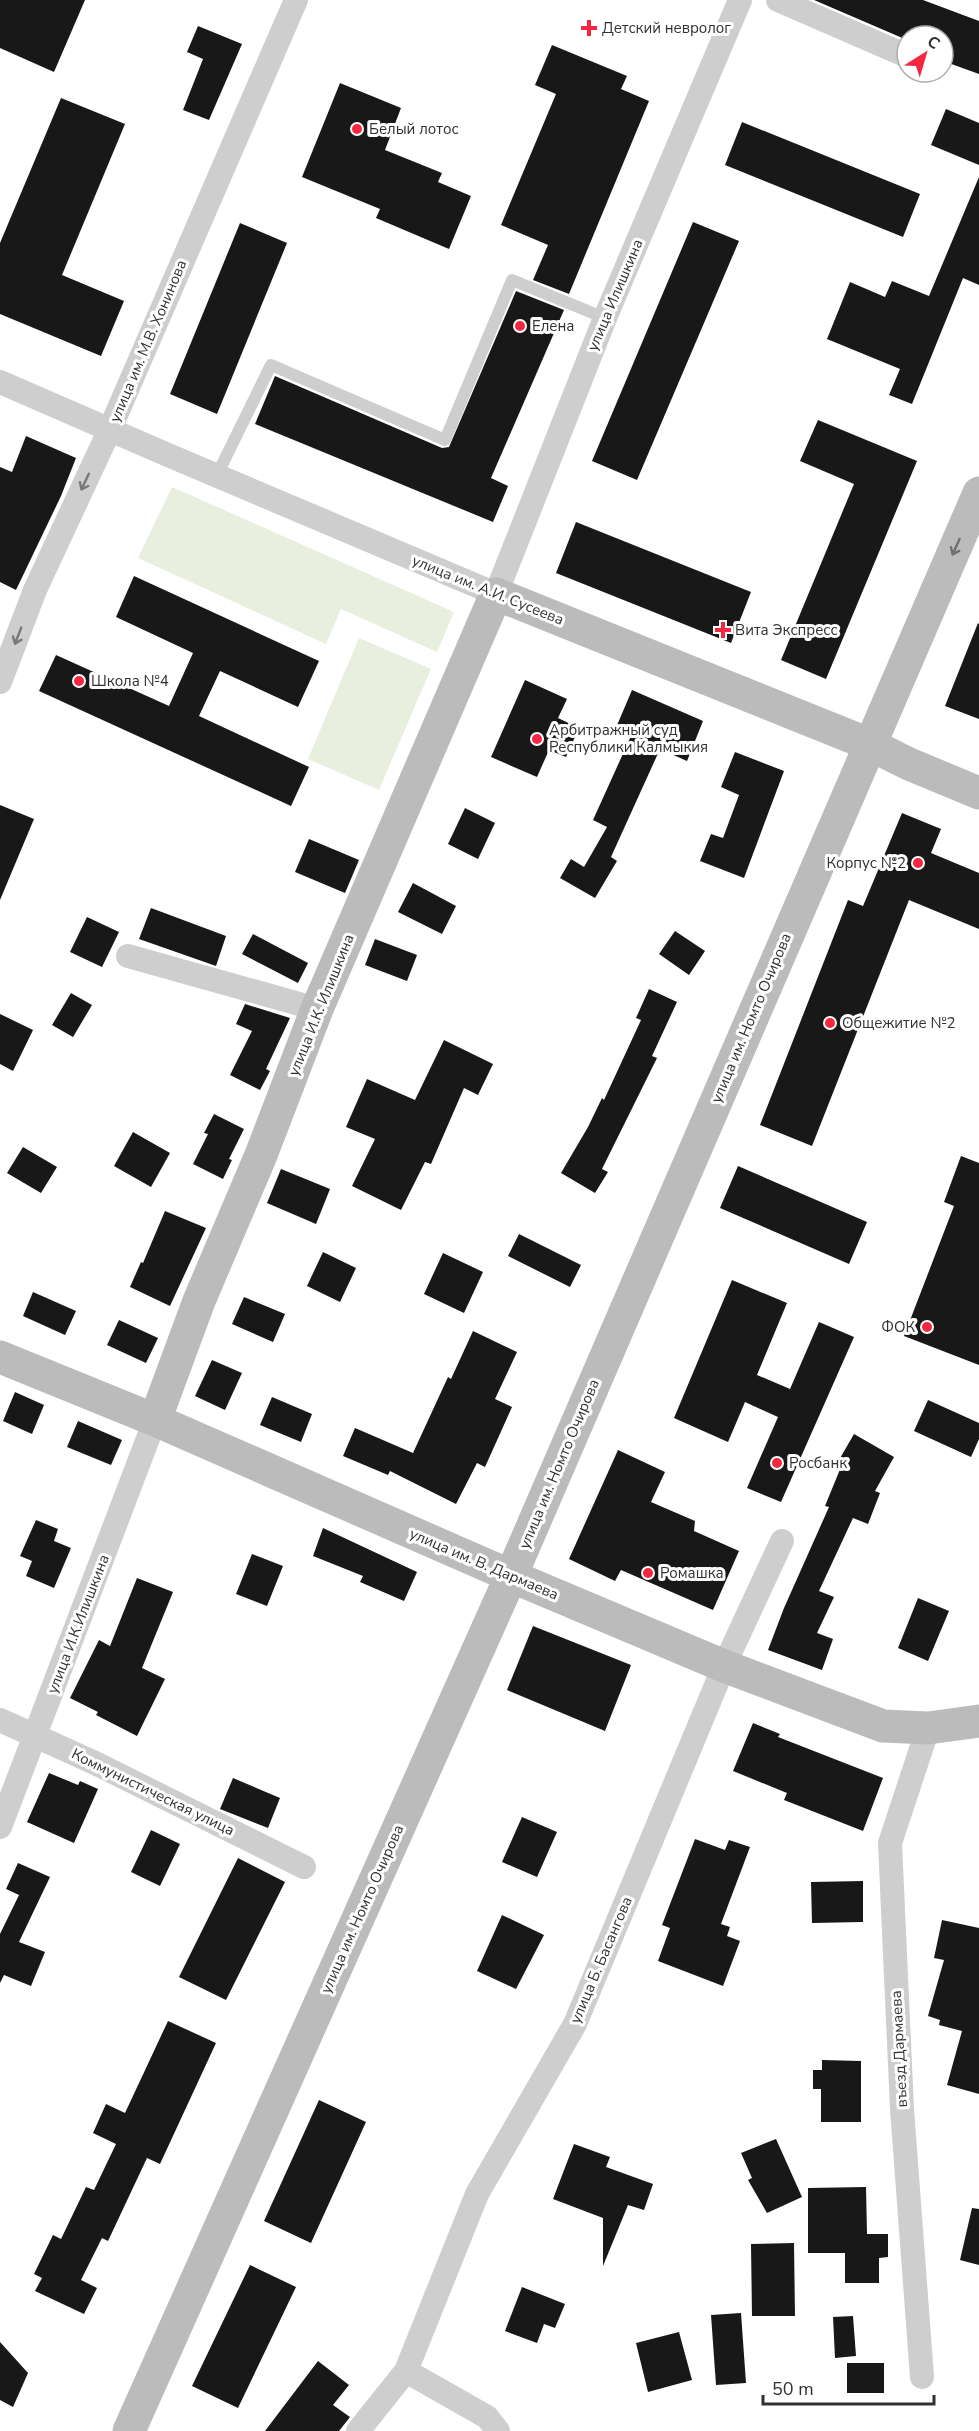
<svg xmlns="http://www.w3.org/2000/svg" width="979" height="2431" font-family="'Nunito Sans',sans-serif">
<style>
.pitch{fill:#e8efdf}
.building{fill:#181818}
.lines{fill:none;stroke-linecap:round;stroke-linejoin:round}
.lane{stroke:#cecece;stroke-width:12}
.street{stroke:#cecece;stroke-width:24}
.secondary{stroke:#bbb;stroke-width:33}
.oneway{stroke:#787878}
.oneway2{stroke:#6f6f6f}
.poi-dot{fill:#f62640;stroke:#fff;stroke-width:2}
.labels{text-anchor:middle;dominant-baseline:central;stroke-width:6;stroke-linejoin:round;paint-order:stroke}
.poi-label{font-size:15px;fill:#313131;stroke:#fff;text-anchor:start}
.street-label{font-size:15px;fill:#313131;stroke:#fff}
</style>
<rect width="100%" height="100%" fill="#fff"/>
<path class="pitch" d="M172 487 454 612 437 652 341 609 326 644 138 558Z
M359 638 431 669 379 790 308 759Z"/>
<path class="building" d="M0 0H85L54 72 0 48Z
M814 0H923L979 21V74L943 61V36H907V40Z
M198 26 242 44 209 120 183 110 203 59 187 52Z
M552 45 627 76 621 89 649 101 569 294 533 280 548 245 501 225 556 94 535 85Z
M340 83 401 108 385 150 442 173 438 182 471 196 449 249 376 218 380 209 302 177Z
M61 98 125 124 62 275 124 301 101 356 0 314V243Z
M946 109 979 123V165L931 145Z
M742 122 920 194 903 237 725 165Z
M979 177V285L963 278 912 404 889 395 900 369 827 339 850 282 885 297 892 281 929 296Z
M693 222 739 241 637 480 592 461Z
M240 223 287 243 217 414 170 394Z
M516 291 564 310 491 478 508 486 493 522 255 424 275 376 442 448 449 447Z
M818 420 917 461 826 679 781 660 854 484 800 461Z
M26 436 76 458 61 496 16 590 0 582V467L12 472Z
M576 522 751 592 731 643 556 573Z
M134 576 319 661 298 707 220 671 199 716 309 767 291 806 39 691 56 655 169 706 193 653 116 617Z
M978 623 979 624V719L945 706Z
M525 680 567 699 558 718 579 728 566 757 549 750 537 777 491 757Z
M632 690 703 721 687 761 660 749 611 857 617 861 595 898 560 878 571 859 584 867 607 827 593 820 631 736 615 730Z
M735 752 784 771 744 878 700 861 711 834 723 838 739 795 721 787Z
M0 805 34 819 0 900Z
M465 808 495 823 478 859 448 844Z
M902 813 941 829 931 853 979 873V929L909 900 812 1146 760 1125 848 900 863 906Z
M309 839 359 860 345 893 295 872Z
M413 883 456 906 442 934 398 912Z
M151 908 226 936 216 966 139 939Z
M87 917 119 932 102 967 70 952Z
M675 931 705 951 689 975 659 954Z
M253 934 308 963 298 983 242 954Z
M375 939 417 955 407 981 365 965Z
M649 989 677 1002 652 1056 657 1058 602 1169 608 1172 595 1193 561 1173 588 1127 602 1098 604 1100 641 1020 636 1018Z
M71 993 92 1005 73 1037 52 1025Z
M245 1004 290 1018 266 1069 270 1071 260 1090 230 1075 252 1031 236 1024Z
M0 1014 33 1030 13 1071 0 1064Z
M444 1040 493 1064 478 1095 464 1088 431 1164 425 1162 401 1210 352 1186 375 1139 346 1127 367 1079 415 1100Z
M214 1114 244 1129 229 1159 232 1160 223 1179 193 1164 208 1134 204 1133Z
M133 1132 170 1153 151 1187 114 1166Z
M23 1147 57 1167 41 1193 7 1173Z
M961 1156 979 1163V1365L904 1336 954 1206 944 1202Z
M738 1166 867 1222 849 1264 720 1208Z
M281 1169 330 1189 316 1224 267 1203Z
M165 1211 206 1228 170 1306 130 1287 141 1262 143 1263Z
M519 1234 581 1265 570 1287 508 1256Z
M323 1252 356 1268 340 1302 307 1286Z
M443 1253 483 1272 464 1313 424 1294Z
M732 1280 787 1303 757 1375 790 1389 819 1322 854 1337 781 1502 747 1488 778 1417 745 1402 728 1442 674 1418Z
M33 1292 76 1311 65 1335 23 1316Z
M244 1297 285 1314 273 1342 232 1324Z
M119 1320 158 1338 146 1363 107 1345Z
M473 1331 517 1352 495 1399 512 1407 485 1467 477 1463 456 1504 390 1471 388 1475 343 1456 355 1428 413 1453 448 1377 451 1379Z
M212 1360 242 1373 225 1410 195 1396Z
M15 1392 44 1405 32 1434 3 1421Z
M272 1397 312 1414 301 1442 260 1425Z
M928 1400 979 1423V1439L971 1457 914 1431Z
M78 1421 122 1440 111 1465 67 1447Z
M854 1434 894 1457 875 1491 880 1493 868 1524 853 1518 819 1591 834 1597 817 1633 833 1639 822 1670 768 1650 784 1608 829 1507 825 1506 843 1462 839 1460Z
M618 1450 665 1472 651 1502 695 1521 694 1531 739 1551 713 1610 621 1570 615 1581 569 1559Z
M36 1520 58 1529 54 1541 71 1548 54 1588 26 1576 32 1561 20 1556Z
M323 1528 417 1572 404 1601 360 1582 363 1576 313 1556Z
M252 1554 283 1566 267 1606 236 1594Z
M137 1578 173 1592 142 1668 165 1679 137 1736 96 1715 98 1712 70 1698 99 1640 110 1646Z
M918 1598 949 1611 928 1661 898 1648Z
M533 1626 631 1665 605 1731 507 1690Z
M753 1723 780 1734 778 1737 883 1778 863 1831 784 1800 787 1793 733 1771Z
M49 1773 78 1785 80 1781 98 1789 74 1843 27 1822Z
M233 1778 280 1798 268 1828 220 1809Z
M522 1817 557 1832 537 1877 502 1862Z
M151 1830 180 1844 160 1886 131 1872Z
M695 1839 725 1850 729 1840 750 1847 721 1924 730 1927 727 1936 740 1941 723 1986 658 1961 670 1928 662 1925Z
M238 1858 285 1882 226 2000 179 1977Z
M18 1863 50 1877 19 1942 45 1952 31 1986 4 1975 0 1983V1934L19 1895 6 1889Z
M863 1881V1922L812 1923 811 1882Z
M502 1915 544 1935 516 1989 477 1971Z
M942 1920 979 1928V2094L947 2085 962 2031 939 2025 940 2020 928 2016 944 1960 934 1958Z
M168 2021 216 2043 160 2164 147 2158 108 2241 102 2238 81 2280 97 2288 84 2314 35 2291 42 2278 34 2274 53 2235 61 2239 86 2187 94 2190 116 2144 93 2133 106 2104 125 2113Z
M822 2060 861 2061V2122H821V2089H813V2070H822Z
M319 2100 366 2122 311 2243 264 2221Z
M776 2139 802 2197 767 2213 748 2180 752 2178 741 2153Z
M574 2144 610 2157 606 2167 653 2184 644 2210 628 2205 603 2266V2218L553 2199Z
M866 2187 867 2234H888V2257L879 2258V2283H845V2253H808V2188Z
M972 2208 979 2209V2265L960 2260Z
M794 2243 795 2316H752L751 2244Z
M250 2265 296 2287 238 2408 192 2386Z
M522 2287 565 2304 555 2328 544 2324 537 2343 505 2331Z
M741 2313 746 2383 716 2385 711 2315Z
M853 2316 856 2356 835 2358 833 2317Z
M679 2332 692 2380 648 2392 636 2343Z
M0 2342 28 2373 13 2407 0 2400Z
M318 2361 349 2385 333 2405 350 2417 339 2431H265Z
M847 2363H884V2393H847Z"/>
<g class="lines">
<path class="lane" d="M217 475 271 365 445 440 512 280 605 318"/>
<path class="street" d="M778 0 907 56
M0 382 168 455 496 594 605 318 740 0
M0 682 35 590 110 429 296 0
M128 956 317 1009
M0 1720 95 1763 304 1867
M0 1827 155 1420
M406 2371 487 2417 498 2431
M922 2377 902 2109 890 1843 928 1728
M358 2431 406 2371 477 2194 575 2024 724 1666 782 1541"/>
<path class="secondary" d="M0 1357 155 1420 511 1576 724 1666 883 1726 928 1728 979 1721
M155 1420 199 1301 261 1155 317 1009 496 594 869 744 909 764 979 793
M129 2431 511 1576 979 493"/>
</g>
<defs><path id="oneway-shaft" d="M-6 0H5M1.5-3L5.5 0L1.5 3" fill="none" stroke-width="1.6" stroke-linecap="round" stroke-linejoin="round" transform="scale(1.5)"/></defs>
<g class="oneway">
<use href="#oneway-shaft" transform="translate(85 482) rotate(115)"/>
<use href="#oneway-shaft" transform="translate(18 636) rotate(111)"/>
</g>
<use class="oneway2" href="#oneway-shaft" transform="translate(956 547) rotate(114)"/>
<g class="poi-dot">
<path d="M586 19h6v6h6v6h-6v6h-6v-6h-6v-6h6z"/>
<circle cx="357" cy="129" r="6"/>
<circle cx="520" cy="326" r="6"/>
<path d="M720 621h6v6h6v6h-6v6h-6v-6h-6v-6h6z"/>
<circle cx="79" cy="681" r="6"/>
<circle cx="537" cy="739" r="6"/>
<circle cx="918" cy="863" r="6"/>
<circle cx="830" cy="1023" r="6"/>
<circle cx="927" cy="1327" r="6"/>
<circle cx="777" cy="1463" r="6"/>
<circle cx="648" cy="1573" r="6"/>
</g>
<g class="labels">
<g class="poi-label">
<text x="602" y="28">Детский невролог</text>
<text x="369" y="129">Белый лотос</text>
<text x="532" y="326">Елена</text>
<text x="735" y="630">Вита Экспресс</text>
<text x="91" y="681">Школа №4</text>
<text x="549" y="730">Арбитражный суд<tspan x="549" dy="17">Республики Калмыкия</tspan></text>
<text x="906" y="863" text-anchor="end">Корпус №2</text>
<text x="842" y="1023">Общежитие №2</text>
<text x="915" y="1327" text-anchor="end">ФОК</text>
<text x="789" y="1463">Росбанк</text>
<text x="660" y="1573">Ромашка</text>
</g>
<g class="street-label">
<text transform="translate(615 295) rotate(-67)">улица Илишкина</text>
<text transform="translate(148 341) rotate(-67)">улица им. М.В. Хонинова</text>
<text transform="translate(488 590) rotate(22)">улица им. А.И. Сусеева</text>
<text transform="translate(321 1005) rotate(-68)">улица И.К. Илишкина</text>
<text transform="translate(751 1018) rotate(-67)">улица им. Номто Очирова</text>
<text transform="translate(559 1464) rotate(-67)">улица им. Номто Очирова</text>
<text transform="translate(484 1564) rotate(23)">улица им. В. Дармаева</text>
<text transform="translate(78 1624) rotate(-69)">улица И.К.Илишкина</text>
<text transform="translate(153 1792) rotate(26)">Коммунистическая улица</text>
<text transform="translate(362 1909) rotate(-66)">улица им. Номто Очирова</text>
<text transform="translate(601 1960) rotate(-67)">улица Б. Басангова</text>
<text transform="translate(899 2049) rotate(-93)">въезд Дармаева</text>
</g>
</g>
<g transform="translate(925 54) rotate(37)"><circle r="28" fill="#ffffff" stroke="#adadad" stroke-width="1.5"/>
<path d="M0-4.5L10 22L0 15L-10 22Z" fill="#f62640"/>
<text y="-9" font-size="16" font-weight="bold" text-anchor="middle" fill="#313131">С</text>
</g>
<path d="M763 2395v9h171v-9" fill="none" stroke="#313131" stroke-width="3"/>
<text x="772" y="2395" font-size="18" fill="#313131" stroke="#ffffff" stroke-width="4.5" paint-order="stroke">50 m</text>
</svg>
